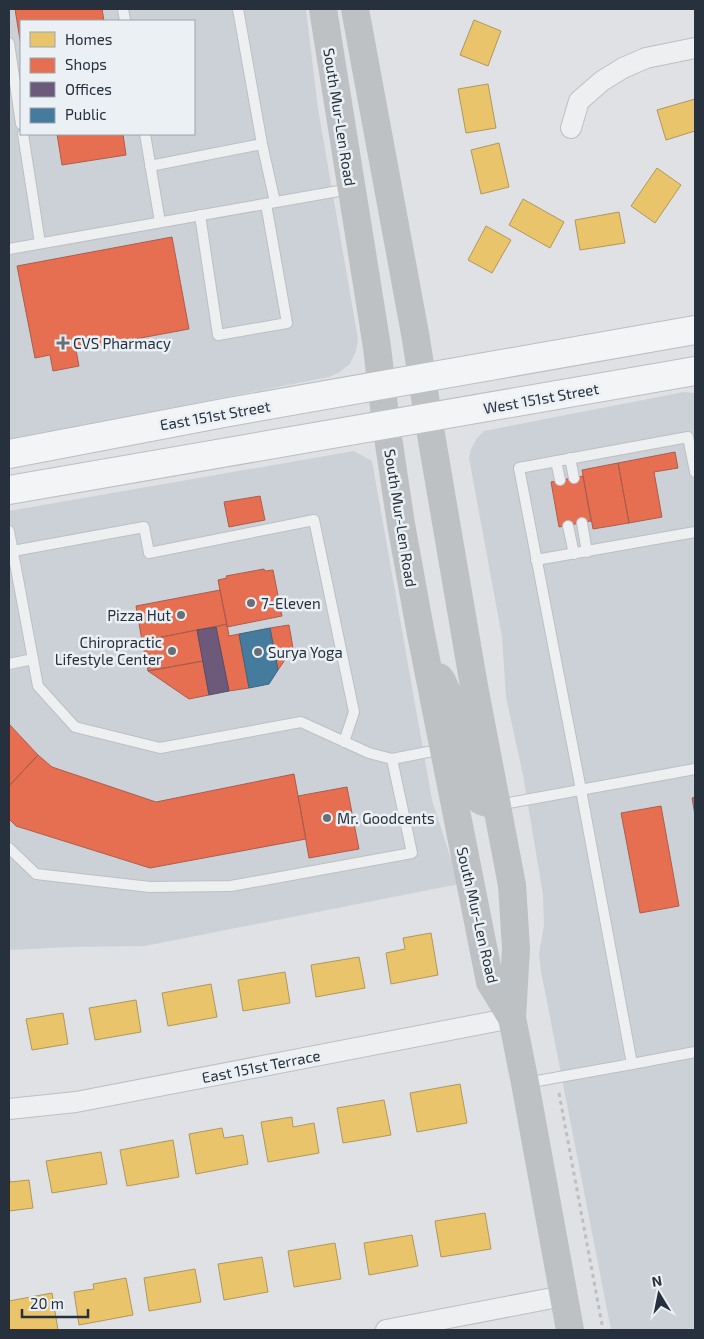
<svg xmlns="http://www.w3.org/2000/svg" width="704" height="1339" font-family="'Exo 2',sans-serif">
<style>
.built{fill:#ccd1d8;fill-rule:evenodd}
.homes{fill:#e9c46a;stroke:#ae985c}
.shops{fill:#e76f51;stroke:#ad5c4b}
.offices{fill:#6d597a;stroke:#584d68}
.public{fill:#457b9d;stroke:#3c6580}
.lines{fill:none;stroke-linecap:round;stroke-linejoin:round}
.lane-casing{stroke:#bdbfc2;stroke-width:12}
.street-casing{stroke:#bdbfc2;stroke-width:22}
.primary-casing{stroke:#bbbec2;stroke-width:30}
.path{stroke:#bdc0c3;stroke-width:3;stroke-dasharray:4 4;stroke-linecap:butt}
.lane{stroke:#eeeff1;stroke-width:10}
.street{stroke:#eeeff1;stroke-width:20}
.secondary{stroke:#bdc1c4;stroke-width:28}
.primary{stroke:#f3f4f5;stroke-width:28}
.poi-dot{fill:#676f77;stroke:#ebf0f5;stroke-width:2}
.labels{text-anchor:middle;dominant-baseline:central;stroke-width:5;stroke-linejoin:round;paint-order:stroke}
.street-label{font-size:15px;fill:#26313d;stroke:#ebf0f5}
.poi-label{font-size:15px;fill:#26313d;stroke:#ebf0f5;text-anchor:start}
</style>
<rect width="100%" height="100%" fill="#dfe1e4"/>
<path class="built" d="M9 9H306L318 109 358 339 356 351 350 364 338 373 329 377 115 419 9 444ZM21 21H194V134H21Z
M684 392 695 393V1330H611L541 971 539 954 544 925 543 895 523 775 506 697 502 637 469 458 471 449 477 438 484 431Z
M354 451 372 461 432 800 459 884 145 946 70 947 9 950V511Z"/>
<path class="homes" d="M474 20 501 31 488 66 460 55Z
M488 84 496 128 466 133 458 89Z
M695 99V131L666 140 657 110Z
M499 143 509 187 481 194 471 150Z
M657 168 681 185 655 223 631 206Z
M523 199 564 222 550 248 509 225Z
M619 212 625 243 580 250 575 220Z
M486 226 511 240 492 273 468 260Z
M431 933 438 975 391 984 386 953 405 949 403 938Z
M359 957 365 988 316 997 311 965Z
M285 972 290 1003 243 1011 238 980Z
M211 984 217 1017 168 1026 162 993Z
M136 1000 141 1032 95 1040 89 1008Z
M63 1013 68 1044 32 1050 26 1019Z
M460 1084 467 1123 417 1132 410 1093Z
M384 1100 391 1135 343 1143 337 1108Z
M292 1117 293 1127 314 1123 319 1153 268 1162 261 1122Z
M222 1128 224 1138 243 1135 248 1164 196 1174 189 1134Z
M173 1140 179 1177 127 1186 120 1150Z
M101 1152 107 1184 52 1193 46 1161Z
M9 1173 10 1182 29 1180 33 1208 9 1211Z
M485 1213 491 1249 441 1257 435 1221Z
M412 1235 418 1266 369 1275 364 1243Z
M335 1243 341 1279 294 1287 288 1251Z
M262 1257 268 1292 224 1300 218 1264Z
M195 1269 201 1302 149 1311 144 1278Z
M126 1278 133 1315 79 1325 74 1292 94 1289 93 1284Z
M52 1293 58 1330H9V1301Z"/>
<path class="shops" d="M15 9H102L104 21H21V46Z
M57 134H123L126 155 62 165Z
M172 237 189 329 76 350 79 366 53 371 50 355 35 358 17 266Z
M675 452 678 468 654 472 662 517 629 523 618 463Z
M618 463 629 523 593 529 582 470Z
M583 476 591 521 559 527 551 482Z
M260 496 265 520 229 527 224 502Z
M264 569 265 571 273 570 282 616 227 627 218 580 227 578 226 576Z
M220 590 227 624 142 641 136 606Z
M227 624 229 636 239 634 249 688 229 691 216 627Z
M289 625 293 648 278 670 270 628Z
M197 630 203 661 148 671 142 641Z
M203 661 209 695 189 699 148 671Z
M9 724 38 755 9 786Z
M38 755 52 767 156 802 294 774 306 839 150 868 16 826 9 819V786Z
M347 787 359 849 309 858 298 796Z
M695 797V815L692 798Z
M661 806 679 906 640 913 621 813Z"/>
<path class="offices" d="M216 627 229 691 209 695 197 630Z"/>
<path class="public" d="M270 628 278 670 269 684 249 688 239 634Z"/>
<g class="lines">
<g class="lane-casing">
<path id="lane" d="M123 9 125 21
M238 9 262 144 275 202
M9 43 21 124
M23 134 40 243
M145 134 160 222
M150 166 262 144
M200 215 218 335 287 323 266 204
M9 249 350 189
M570 458 574 478
M556 461 560 480
M582 523 587 552
M568 526 574 554
M9 531 38 686 75 727 160 748 301 722 369 753 392 759 443 749
M13 551 144 527 149 553 314 520 354 712 344 742
M536 560 695 532
M9 664 33 659
M498 805 695 769
M9 848 36 874 150 887 231 886 412 853 392 759
M632 1064 695 1052
M526 1083 632 1064 581 790 519 468 688 437 695 472"/>
</g>
<g class="street-casing">
<path id="street" d="M571 128 579 101 602 81 623 68 646 58 695 48
M9 1109 76 1102 512 1018
M386 1330 563 1296"/>
</g>
<g class="primary-casing">
<path id="primary" d="M9 454 229 412 695 330
M9 490 695 371"/>
</g>
<path class="path" d="M559 1093 603 1330"/>
<use href="#lane" class="lane"/>
<use href="#street" class="street"/>
<path class="secondary" d="M323 9 377 347 386 424 401 524 420 629 490 982 512 1018
M355 9 416 339 428 417 474 686 512 885 516 948 512 1018 525 1083 570 1330
M439 677 442 681 458 716 462 728 472 786C476 802 483 803 497 805"/>
<use href="#primary" class="primary"/>
</g>
<g class="poi-dot">
<path d="M60.5 335.5h5v5h5v5h-5v5h-5v-5h-5v-5h5z"/>
<circle cx="251" cy="603" r="5"/>
<circle cx="181" cy="615" r="5"/>
<circle cx="172" cy="651" r="5"/>
<circle cx="258" cy="652" r="5"/>
<circle cx="327" cy="818" r="5"/>
</g>
<g class="labels">
<g class="street-label">
<text transform="translate(340 117) rotate(81)">South Mur-Len Road</text>
<text transform="translate(541 398) rotate(-10)">West 151st Street</text>
<text transform="translate(215 415) rotate(-10)">East 151st Street</text>
<text transform="translate(401 518) rotate(81)">South Mur-Len Road</text>
<text transform="translate(478 915) rotate(77)">South Mur-Len Road</text>
<text transform="translate(261 1066) rotate(-11)">East 151st Terrace</text>
</g>
<g class="poi-label">
<text x="73" y="343">CVS Pharmacy</text>
<text x="261" y="603">7-Eleven</text>
<text x="171" y="615" text-anchor="end">Pizza Hut</text>
<text x="162" y="642" text-anchor="end">Chiropractic<tspan x="162" dy="17">Lifestyle Center</tspan></text>
<text x="268" y="652">Surya Yoga</text>
<text x="337" y="818">Mr. Goodcents</text>
</g>
</g>
<rect width="704" height="1339" fill="none" stroke="#26313d" stroke-width="20"/>
<rect x="20" y="20" width="175" height="115" fill="#ebf0f5" stroke="#9ca4ab"/>
<rect x="30" y="32" width="25" height="15" fill="#e9c46a" stroke="#9ca4ab"/>
<text x="65" y="45" font-size="15" fill="#26313d">Homes</text>
<rect x="30" y="58" width="25" height="15" fill="#e76f51" stroke="#9ca4ab"/>
<text x="65" y="70" font-size="15" fill="#26313d">Shops</text>
<rect x="30" y="82" width="25" height="15" fill="#6d597a" stroke="#9ca4ab"/>
<text x="65" y="95" font-size="15" fill="#26313d">Offices</text>
<rect x="30" y="108" width="25" height="15" fill="#457b9d" stroke="#9ca4ab"/>
<text x="65" y="120" font-size="15" fill="#26313d">Public</text>
<g transform="translate(659 1294) rotate(350)" stroke="#ebf0f5" stroke-width="4" paint-order="stroke">
<path d="M0-4L9 19L0 12L-9 19Z" fill="#26313d"/>
<text y="-8" font-size="14" font-weight="bold" text-anchor="middle" fill="#26313d">N</text>
</g>
<path d="M22 1309v8h66v-8" fill="none" stroke="#26313d" stroke-width="2.5"/>
<text x="30" y="1309" font-size="15" fill="#26313d" stroke="#ebf0f5" stroke-width="4" paint-order="stroke">20 m</text>
</svg>
